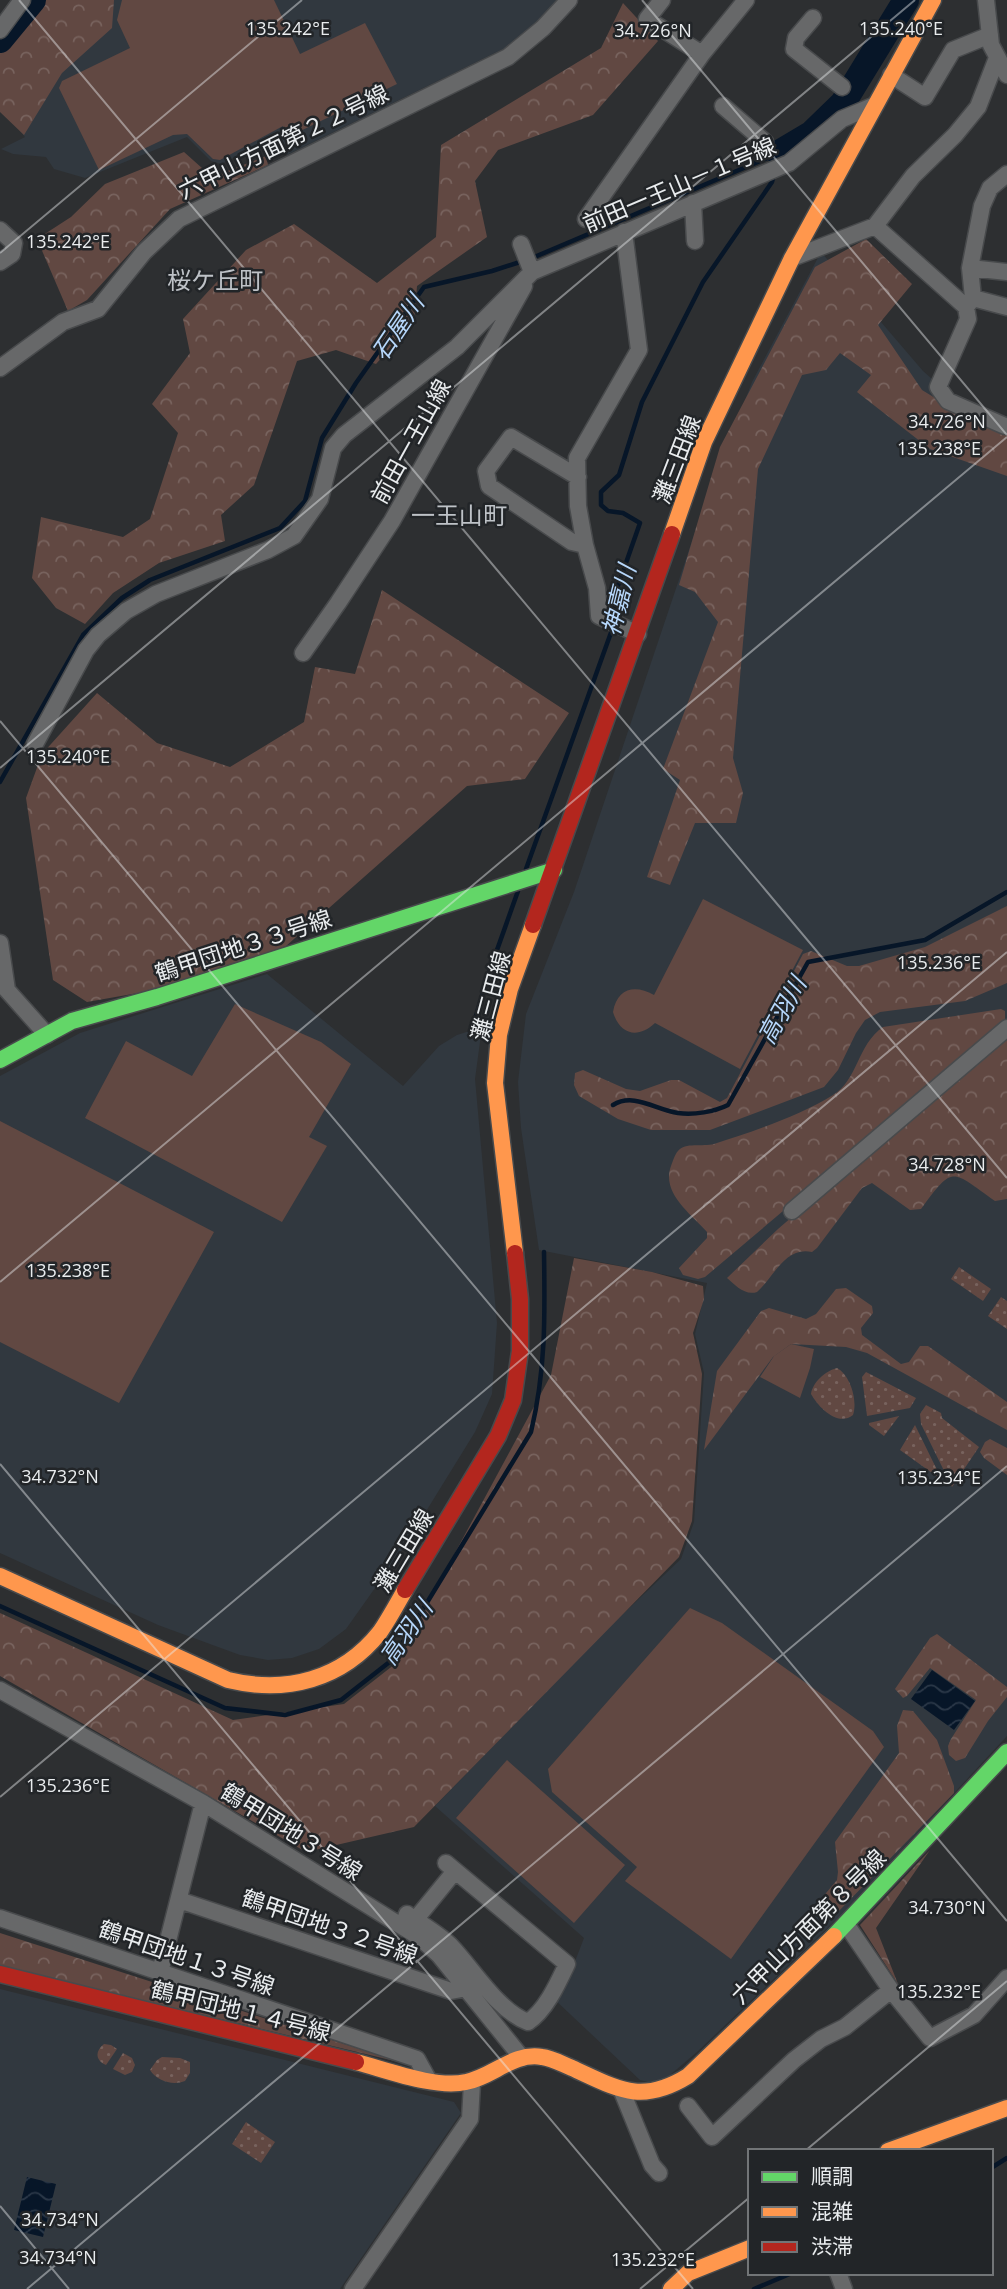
<svg xmlns="http://www.w3.org/2000/svg" width="1007" height="2289" font-family="'Open Sans','Noto Sans JP',sans-serif">
<style>
.built{fill:#31383f}
.grass{fill:#614842}
.forest{fill:url(#forest-crowns)}
.park{fill:url(#park-dots)}
.water{fill:url(#water-waves)}
.lines{fill:none;stroke-linecap:round;stroke-linejoin:round}
.stream{stroke:#071628;stroke-width:4.5}
.river{stroke:#071628;stroke-width:26}
.street-casing{stroke:#484a4c;stroke-width:19}
.fast-casing{stroke:#484a4c;stroke-width:19}
.slow-casing{stroke:#484a4c;stroke-width:19}
.jam-casing{stroke:#484a4c;stroke-width:19}
.street{stroke:#676869;stroke-width:16}
.fast{stroke:#63d668;stroke-width:16}
.slow{stroke:#ff974d;stroke-width:16}
.jam{stroke:#b3261e;stroke-width:16}
.ticks{fill:none;stroke:#e9ecee;stroke-width:2;stroke-opacity:0.45}
.labels{text-anchor:middle;dominant-baseline:central;stroke-width:5;stroke-linejoin:round;paint-order:stroke}
.street-label{font-size:23px;fill:#e9ecee;stroke:#222528}
.neighbourhood-label{font-size:24px;fill:#bec2c7;stroke:#222528}
.water-label{font-size:24px;font-style:italic;fill:#b6d7fb;stroke:#222528}
.ticks-label{font-size:18px;text-anchor:middle;fill:#e9ecee;stroke:#222528;stroke-width:5;stroke-linejoin:round;paint-order:stroke}
</style>
<defs>
<pattern id="forest-crowns" width="20" height="18" patternUnits="userSpaceOnUse" patternTransform="scale(1.75)"><rect width="20" height="18" fill="#614842"/><path d="M2 6a3 3 0 1 1 6 0M12 15a3 3 0 1 1 6 0" fill="none" stroke="#78635e"/></pattern>
<pattern id="park-dots" width="8" height="8" patternUnits="userSpaceOnUse" patternTransform="scale(1.75)"><rect width="8" height="8" fill="#614842"/><path d="M2 2h.1M6 6h.1" fill="none" stroke="#78635e" stroke-width="1.8" stroke-linecap="round"/></pattern>
<pattern id="water-waves" width="16" height="10" patternUnits="userSpaceOnUse" patternTransform="scale(1.75)"><rect width="16" height="10" fill="#071628"/><path d="M0 5q4-4 8 0t8 0" fill="none" stroke="#2b3848"/></pattern>
</defs>
<rect width="100%" height="100%" fill="#2d2f31"/>
<path class="built" d="M59 0H557L535 23 505 48 287 155 277 137 221 164 211 161 187 137 85 178 54 169 46 157 13 154 1 149 25 137 5 112Z
M821 252 923 371 950 395 1007 420V1736L841 1915 697 2052 670 2075 658 2081 648 2082 640 2080 553 1998 574 1964 584 1938 435 1806 606 1630 681 1559 694 1522 704 1373 695 1334 707 1283 539 1250 521 1128 518 1082 526 1014 574 892 699 520 752 382Z
M267 974 403 1086 439 1046 457 1035 482 1027 475 1079 497 1323 492 1394 475 1432 404 1547 346 1629 319 1649 292 1658 268 1660 240 1655 158 1625 0 1553V1076L80 1033Z
M0 1989 454 2102 461 2113 340 2289H0Z"/>
<path class="grass" d="M122 0H274L300 54 365 23 397 84 288 137 283 126 220 160 213 159 187 134 173 135 99 170 59 88 62 81 130 48 117 20Z
M703 899 803 950 740 1069 655 1023C638 1039 620 1035 613 1012 617 988 635 984 654 995Z
M235 1004 321 1042 351 1064 309 1137 327 1146 282 1222 85 1118 126 1041 192 1076Z
M0 1121 214 1232 119 1403 0 1342Z
M791 1344 814 1349 810 1368 800 1398 760 1377 774 1356Z
M690 1608 722 1623 873 1731 884 1747 731 1959 625 1881 637 1867 552 1792 548 1769Z
M507 1760 625 1865 574 1923 456 1818Z"/>
<path class="forest" d="M44 0H114L112 28 62 73 24 135 0 112V48Z
M623 3 658 41 593 115 498 150 475 181 487 237 417 286 414 321 376 364 336 350 297 361 254 485 221 515 225 541 159 563 113 593 85 624 56 608 32 578 41 517 123 537 150 519 178 433 152 404 190 353 183 319 246 250 294 224 377 283 436 237 441 145 601 48Z
M184 152 212 177 266 156 268 165 170 209 87 300 68 311 37 239 71 217 105 184Z
M866 239 912 284 878 325 922 390 984 428 1007 427V476L930 449 857 392 871 375 840 353 826 370 802 375 758 469 733 758 743 793 736 823H695L670 885 647 877 680 780 663 769 718 622 695 592 679 585 720 447 815 267Z
M382 590 569 713 525 779 467 786 286 946 172 987 87 1002 53 980 26 798 42 754 97 693 157 743 230 767 304 722 315 667 355 674Z
M1007 906V983L965 1001 880 1012 865 1020 856 1033 838 1070 824 1087 710 1130H651L618 1119 579 1096 574 1085 575 1073 583 1070 626 1089 640 1091 671 1080H679L720 1102 727 1098 803 954 811 951 847 966H859L925 947Z
M1001 1009 1005 1011V1023L1002 1026 705 1277 698 1279 683 1275 679 1268 707 1238V1232C691 1214 661 1193 671 1166 673 1161 675 1154 678 1151 685 1142 703 1147 714 1144 752 1132 799 1116 833 1095 858 1080 857 1045 883 1027Z
M1007 1032V1199L995 1201C951 1170 954 1164 921 1209L910 1210 872 1183 862 1188 817 1248 812 1252C785 1246 774 1277 757 1292 745 1296 735 1285 727 1278L778 1229Z
M574 1258 652 1272 703 1286 704 1299 693 1333 702 1374 692 1521 679 1557 414 1827 306 1852 0 1676V1613L233 1720 344 1704 395 1664 551 1375Z
M846 1288 872 1306 873 1313 861 1328 862 1335 901 1364 909 1362 920 1346H928L1007 1402V1430L867 1353 846 1347 791 1344 773 1357 704 1450 717 1371 761 1311 769 1308 806 1319 816 1314 836 1289Z
M990 1439 1007 1448V1475L984 1458 980 1452 985 1442Z
M937 1634 1007 1687V1697L988 1721 965 1758 956 1761 949 1755 948 1746 951 1739 976 1700 930 1668 907 1696 903 1698 895 1689 930 1638Z
M903 1710 913 1711 937 1740 954 1786V1793L836 1914 827 1919 818 1913 816 1905 837 1880 838 1872 835 1842 899 1753 897 1726Z
M930 1850 876 1928 898 1984 860 1925Z
M0 1933 403 2063 0 1966Z"/>
<path class="park" d="M959 1267 991 1289 983 1301 951 1279Z
M1001 1297 1007 1301V1329L988 1316Z
M837 1368C850 1375 858 1400 853 1415 838 1427 819 1408 811 1394 813 1382 825 1371 837 1368Z
M866 1372 916 1398 910 1408 867 1416 862 1377Z
M926 1405 941 1413 942 1418 979 1447 952 1487 921 1424 920 1414Z
M899 1416 884 1436 869 1425V1423Z
M915 1425 940 1476 939 1478 900 1450Z
M104 2044 111 2045 117 2049 106 2065C95 2060 95 2051 104 2044Z
M123 2053 132 2058 135 2065 132 2072 125 2075 113 2069Z
M162 2057 180 2058 190 2062V2073L185 2081C173 2086 157 2081 150 2070L157 2060Z
M246 2122 275 2142 261 2163 232 2144Z"/>
<path class="water" d="M932 1670 975 1701 954 1730 911 1699Z
M27 2177 56 2184 43 2237 14 2230Z"/>
<g class="lines">
<path class="stream" d="M532 258 779 153
M616 619 614 597 640 523 623 513 608 511 601 505V492L619 475 642 402 703 282 772 182 774 175
M0 782 83 635 122 598 150 580 280 528 305 501 322 438 356 383 424 287 492 271 523 261
M526 869 613 627
M476 1016 492 964 518 891
M613 1105C634 1092 656 1110 678 1113 694 1115 714 1112 728 1105L808 962 925 940 1007 892
M0 1606 225 1708 285 1715 341 1700 392 1660 531 1432C546 1369 545 1316 544 1252
M991 2168 1007 2158
M754 2289 792 2273"/>
<path class="river" d="M0 40 33 0
M779 153 811 134 843 103 906 0"/>
<g class="street-casing">
<path id="street" d="M662 0 647 19 702 54
M986 0 991 45 1007 75
M813 18 796 38 794 49 842 87
M0 30 22 0
M891 75 925 97 953 50 990 35
M723 106 765 142
M693 203 695 241
M586 219 702 54 746 0
M875 226 966 307 973 298 970 268 982 206 990 188 1007 174
M0 230 14 243 12 254 0 262
M624 232 639 350 577 458 578 506 585 545 597 588 599 616 638 634
M521 244 532 272
M792 258 875 226 913 176 955 135 978 107 997 58
M970 268 1007 272
M973 298 1007 307
M966 307 968 319 938 387 948 401 1005 426
M0 368 63 322 98 309 144 252 179 219 508 57 543 28 569 0
M578 477 511 437 486 471 489 486 572 542 585 545
M303 653 338 603 392 521 524 286
M35 744 86 650 98 635 126 611 156 594 268 550 294 536 320 499 333 448 344 435 457 347 532 272 789 163 842 119 873 106
M0 943 7 990 47 1035
M792 1211 1007 1028
M0 1690 203 1803 419 1937 439 1955 522 2058
M179 1900 451 1991 467 1988
M0 1918 417 2059 428 2079
M415 1920 455 1871
M846 1924 891 1990 930 2038 974 2015 1007 1978
M403 1927 407 1914C421 1924 439 1934 451 1946 473 1969 498 2011 528 2022 546 2010 558 1983 567 1964L446 1863
M160 1972 203 1803
M621 2089 652 2165 659 2173
M688 2106 712 2137 794 2060 821 2039 845 2027 891 1990
M838 2273 844 2289
M353 2289 470 2119 472 2083"/>
</g>
<g class="fast-casing">
<path id="fast" d="M0 1060 72 1021 157 997 554 870
M834 1936 1007 1752"/>
</g>
<g class="slow-casing">
<path id="slow" d="M672 534 704 442 792 258 933 0
M515 1253 495 1083 499 1035 510 989 533 925
M0 1576 228 1680C286 1694 342 1680 380 1632 389 1619 397 1604 405 1590
M356 2062C387 2070 435 2089 466 2082 493 2077 513 2052 542 2057 552 2058 562 2064 572 2068 618 2089 641 2105 688 2076L834 1936
M888 2151 1007 2108
M671 2289 688 2273 750 2248"/>
</g>
<g class="jam-casing">
<path id="jam" d="M533 925 672 534
M405 1590 498 1436 513 1400 520 1351V1299L515 1253
M0 1974 356 2062"/>
</g>
<use href="#street" class="street"/>
<use href="#fast" class="fast"/>
<use href="#slow" class="slow"/>
<use href="#jam" class="jam"/>
</g>
<path class="ticks" d="M19 0 1007 1178M642 0 1007 435M0 253 302 0M0 721 1007 1921M0 768 915 0M0 1282 1007 437M0 1464 693 2289M0 1797 1007 952M805 2151 1007 1981M0 2206 69 2289M27 2289 1007 1466M640 2289 750 2197"/>
<g class="labels">
<g class="street-label">
<text transform="translate(283 141) rotate(-26)">六甲山方面第２２号線</text>
<text transform="translate(679 184) rotate(-23)">前田一王山－１号線</text>
<text transform="translate(410 441) rotate(-61)">前田一王山線</text>
<text transform="translate(676 459) rotate(-69)">灘三田線</text>
<text transform="translate(243 945) rotate(-18)">鶴甲団地３３号線</text>
<text transform="translate(490 996) rotate(-75)">灘三田線</text>
<text transform="translate(403 1550) rotate(-59)">灘三田線</text>
<text transform="translate(292 1831) rotate(32)">鶴甲団地３号線</text>
<text transform="translate(330 1926) rotate(19)">鶴甲団地３２号線</text>
<text transform="translate(808 1926) rotate(-45)">六甲山方面第８号線</text>
<text transform="translate(187 1957) rotate(19)">鶴甲団地１３号線</text>
<text transform="translate(241 2010) rotate(14)">鶴甲団地１４号線</text>
</g>
<g class="neighbourhood-label">
<text x="215" y="279">桜ケ丘町</text>
<text x="459" y="514">一王山町</text>
</g>
<g class="water-label">
<text transform="translate(397 327) rotate(-56)">石屋川</text>
<text transform="translate(618 600) rotate(-76)">神嘉川</text>
<text transform="translate(781 1010) rotate(-61)">高羽川</text>
<text transform="translate(405 1632) rotate(-55)">高羽川</text>
</g>
</g>
<g class="ticks-label">
<text x="288" y="35">135.242°E</text>
<text x="901" y="35">135.240°E</text>
<text x="653" y="37">34.726°N</text>
<text x="68" y="248">135.242°E</text>
<text x="947" y="428">34.726°N</text>
<text x="939" y="455">135.238°E</text>
<text x="68" y="763">135.240°E</text>
<text x="939" y="969">135.236°E</text>
<text x="947" y="1171">34.728°N</text>
<text x="68" y="1277">135.238°E</text>
<text x="60" y="1483">34.732°N</text>
<text x="939" y="1484">135.234°E</text>
<text x="68" y="1792">135.236°E</text>
<text x="947" y="1914">34.730°N</text>
<text x="939" y="1998">135.232°E</text>
<text x="60" y="2226">34.734°N</text>
<text x="58" y="2264">34.734°N</text>
<text x="653" y="2266">135.232°E</text>
</g>
<rect x="748" y="2149" width="245" height="126" fill="#222528" stroke="#727577" stroke-width="2"/>
<rect x="762" y="2172" width="35" height="10" fill="#63d668" stroke="#727577" stroke-width="2"/>
<text x="811" y="2184" font-size="21" fill="#e9ecee">順調</text>
<rect x="762" y="2207" width="35" height="10" fill="#ff974d" stroke="#727577" stroke-width="2"/>
<text x="811" y="2219" font-size="21" fill="#e9ecee">混雑</text>
<rect x="762" y="2242" width="35" height="10" fill="#b3261e" stroke="#727577" stroke-width="2"/>
<text x="811" y="2254" font-size="21" fill="#e9ecee">渋滞</text>
</svg>
